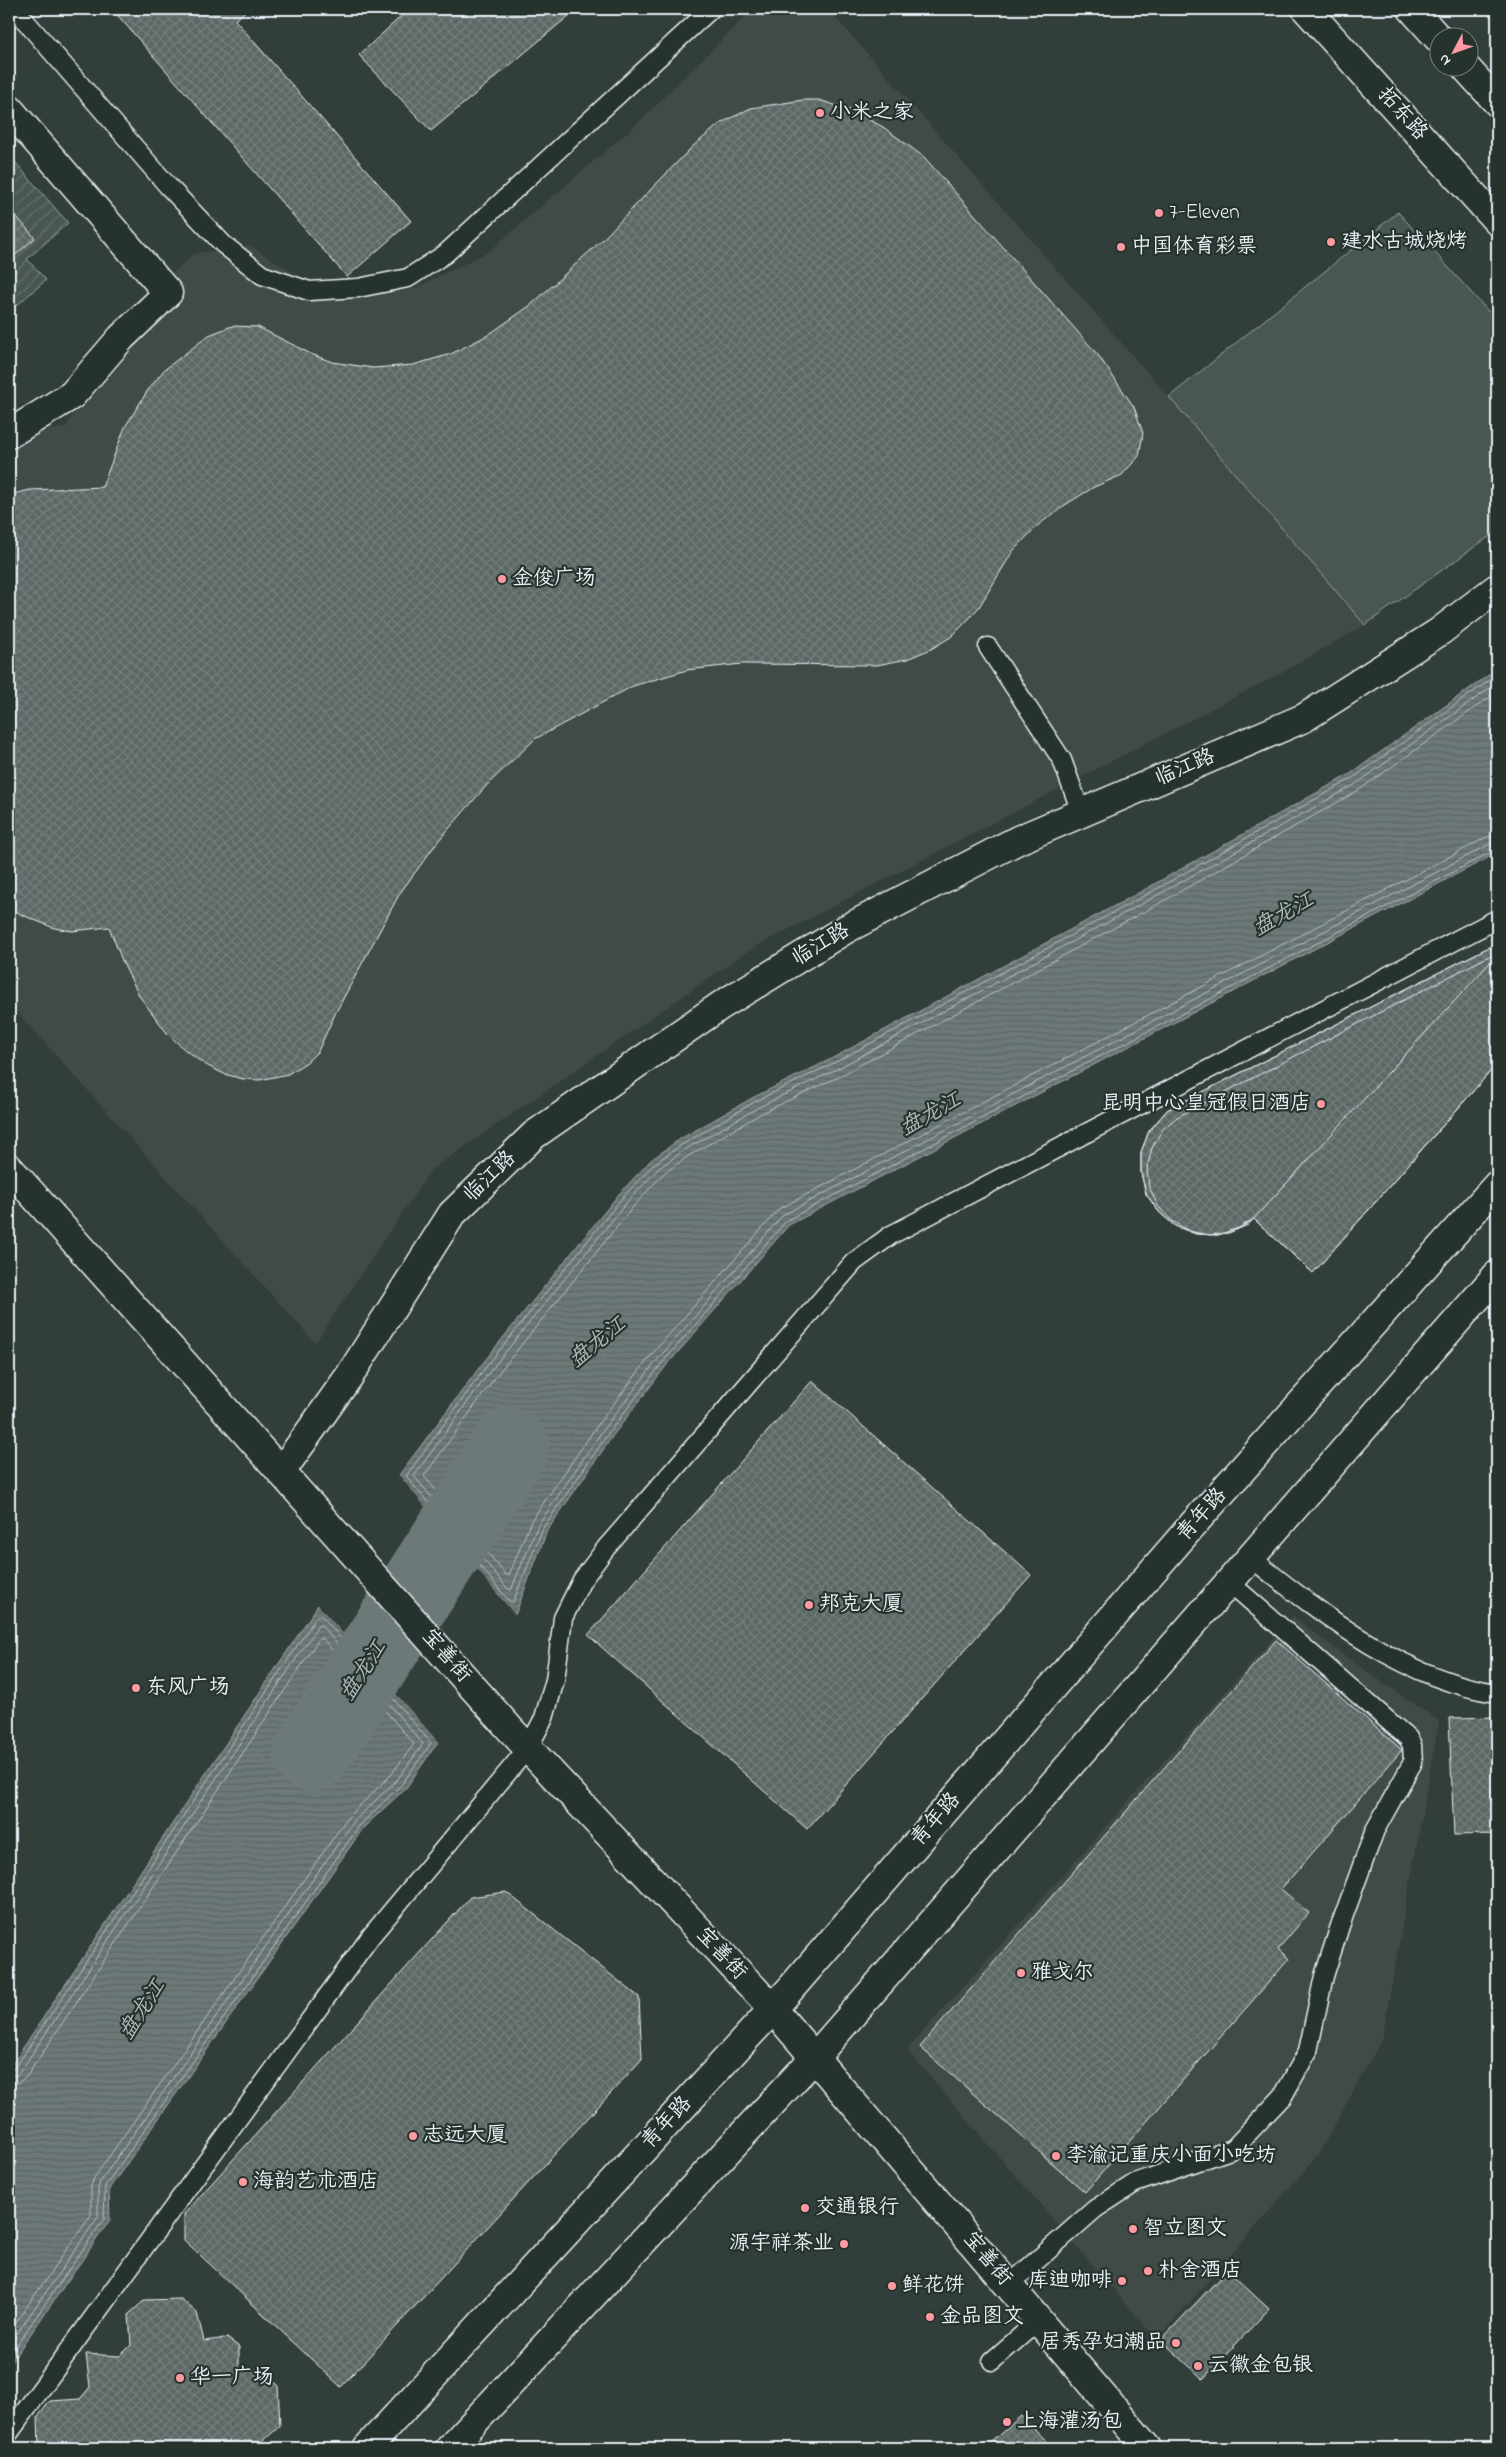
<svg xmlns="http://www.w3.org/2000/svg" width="1506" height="2457" font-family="'Indie Flower','LXGW WenKai TC',sans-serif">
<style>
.built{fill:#3f4b46}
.park{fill:#495651;stroke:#98a4a4}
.garden{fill:url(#garden-furrows);stroke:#98a4a4}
.water{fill:url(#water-rules);stroke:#9ea9ab}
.pier{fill:#323e39}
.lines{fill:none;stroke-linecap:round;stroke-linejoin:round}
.shore{stroke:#b7c1c5;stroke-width:1}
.river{stroke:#6d7978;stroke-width:78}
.building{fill:url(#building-cross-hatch);stroke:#e8f1f8}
.lane-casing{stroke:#e8f1f8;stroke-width:21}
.street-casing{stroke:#e8f1f8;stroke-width:31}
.secondary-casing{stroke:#e8f1f8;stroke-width:31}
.primary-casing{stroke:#e8f1f8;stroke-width:31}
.lane{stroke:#26332d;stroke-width:18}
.street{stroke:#26332d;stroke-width:28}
.secondary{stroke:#26332d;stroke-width:28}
.primary{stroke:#26332d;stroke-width:28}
.poi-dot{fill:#ff9aa2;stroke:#26332d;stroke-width:2}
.labels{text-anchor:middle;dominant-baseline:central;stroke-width:4.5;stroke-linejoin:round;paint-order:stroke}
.poi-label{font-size:21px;fill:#e8f1f8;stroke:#26332d;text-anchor:start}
.street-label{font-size:21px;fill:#e8f1f8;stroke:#26332d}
.water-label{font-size:22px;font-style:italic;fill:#b1bbbe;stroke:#26332d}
</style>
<defs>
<pattern id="garden-furrows" width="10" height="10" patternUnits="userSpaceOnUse" patternTransform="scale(1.25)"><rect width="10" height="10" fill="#495651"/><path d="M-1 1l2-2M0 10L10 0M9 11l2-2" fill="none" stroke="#636f6b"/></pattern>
<pattern id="water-rules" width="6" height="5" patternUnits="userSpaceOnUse" patternTransform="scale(1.25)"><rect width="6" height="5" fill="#6d7978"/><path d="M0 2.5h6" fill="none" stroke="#5b6363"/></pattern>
<pattern id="building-cross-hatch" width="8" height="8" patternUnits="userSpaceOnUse" patternTransform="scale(1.25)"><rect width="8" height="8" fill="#5c6865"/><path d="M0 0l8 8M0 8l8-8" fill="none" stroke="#737e7c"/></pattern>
</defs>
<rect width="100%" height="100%" fill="#323e39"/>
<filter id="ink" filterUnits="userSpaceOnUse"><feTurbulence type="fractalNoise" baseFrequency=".02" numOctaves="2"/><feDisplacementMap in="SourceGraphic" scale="10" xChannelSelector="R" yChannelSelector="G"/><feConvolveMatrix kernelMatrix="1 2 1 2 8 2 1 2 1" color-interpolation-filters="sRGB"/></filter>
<g filter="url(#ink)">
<path class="built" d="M753 9H828L1169 397 1365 625 1281 673 753 948 431 1170 315 1343 9 1003V439L66 427 126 317 193 254 249 245 334 298 413 289 488 252 637 124Z
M1293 1616 1342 1654 1439 1721 1382 2039 1318 2155 1157 2340 907 2050Z"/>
<path class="park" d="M1398 212 1497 321V531L1365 625 1169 397Z"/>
<path class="garden" d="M9 155 68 223 27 259 46 280 9 312Z"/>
<path class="water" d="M1497 669V853L789 1225 666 1366 614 1434 547 1531 515 1615 399 1475 482 1364 619 1194 651 1160 680 1139 754 1097 829 1060 1142 891 1350 774Z
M318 1605 438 1742 406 1788 364 1827 109 2189 110 2220 9 2365V2069Z"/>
<path class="pier" d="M399 1475 515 1615 513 1617 398 1478Z
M320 1603 440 1740 438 1742 318 1605Z"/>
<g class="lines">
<path class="shore" d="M1497 675 1353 778 1144 896 832 1064 756 1101 683 1144 654 1164 622 1198 486 1367 406 1476 510 1602H513L543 1528 610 1431 662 1363 787 1220 1497 849
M1497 683 1356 784 1147 901 835 1070 759 1107 686 1149 658 1169 627 1202 491 1370 414 1476 508 1589 511 1590 538 1525 605 1427 658 1359 783 1215 1490 844 1497 842
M1497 692 1359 790 1151 908 838 1077 762 1113 690 1155 663 1174 633 1207 497 1375 424 1476 506 1575H509L531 1521 599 1423 652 1354 779 1209 1487 837 1497 835
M9 2071 15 2068 317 1616 321 1615 431 1743 402 1784 360 1825 105 2186 104 2219 9 2356
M9 2077 15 2076 20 2072 318 1626 321 1625 423 1744 397 1780 354 1821 100 2182 98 2189V2217L9 2345
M9 2084 18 2083 27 2076 319 1639 322 1638 414 1744 391 1775 348 1817 94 2178 91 2186V2215L9 2332"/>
<path class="river" d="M312 1753 510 1447"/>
</g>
<path class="building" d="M112 9H248L235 20 411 221 347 277Z
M409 9H577L431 131 359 55Z
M803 100H819L853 111 883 127 924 157 1098 355 1134 407 1143 433 1139 456 1122 475 1094 487 1065 505 1037 526 1013 551 979 607 966 622 951 637 931 649 907 659 877 665 742 664 687 670 633 686 535 739 487 785 439 840 400 893 336 1012 318 1051 307 1062 288 1074 260 1080 243 1079 224 1074 204 1064 185 1050 167 1033 140 997 123 963 109 927 72 931 54 928 20 914 9 906V495L30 490 102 487 125 427 148 390 164 370 209 335 232 326 258 327 311 354 332 362 373 368 413 365 451 354 488 335 531 305 601 241 692 147 721 123 751 108Z
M9 208 35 238 9 261Z
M1497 943V1064L1313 1273 1254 1219 1239 1228 1218 1235 1196 1234 1175 1226 1159 1212 1146 1194 1141 1173V1152L1149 1131 1167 1110Z
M1497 943V1064L1313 1273 1254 1219 1239 1228 1218 1235 1196 1234 1175 1226 1159 1212 1146 1194 1141 1173V1152L1149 1131 1167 1110Z
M1497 952V955L1248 1225 1229 1233 1209 1235 1189 1231 1172 1221 1158 1206 1149 1187 1147 1168 1152 1148 1162 1130 1177 1117Z
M812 1381 1031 1575 807 1829 588 1635Z
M1276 1640 1402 1750 1281 1889 1309 1913 1278 1949 1289 1959 1085 2192 920 2047Z
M1497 1717V1834L1454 1835 1449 1718Z
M506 1892 639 1997 642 2059 341 2387 184 2240V2214L470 1897Z
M1227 2270 1269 2309 1203 2379 1161 2340Z
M181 2299 197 2313 204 2341 227 2338 239 2347V2372L260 2369 278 2385 280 2426 262 2442 244 2441 238 2448H39L38 2417 50 2401 80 2399 90 2387 86 2354 120 2356 131 2345 129 2314 145 2300Z
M1021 2416 1054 2448H984Z"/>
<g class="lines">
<g class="lane-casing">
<path id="lane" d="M15 9 168 186 223 244 262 275 309 291 358 288 408 278 445 254 711 9
M988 647 1062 760 1081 812
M1251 1558C1322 1614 1405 1681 1497 1693
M1009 2285 1095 2209 1135 2183 1233 2149 1283 2096 1308 2051 1324 1976 1340 1926 1375 1830 1413 1762 1412 1745 1408 1738 1229 1582
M992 2361 1039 2320
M9 2433 371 1936 528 1748 544 1718 555 1680 563 1618 582 1580 606 1548 854 1262 891 1235 1497 919"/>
</g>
<g class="street-casing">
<path id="street" d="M9 109 168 293 121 338 72 395 9 434
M9 1168 281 1472 350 1375 452 1214 534 1135 720 1006 846 929 1018 840 1304 718 1439 632 1497 588"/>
</g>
<g class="secondary-casing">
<path id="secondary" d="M281 1472 510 1729 773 2009 1147 2448
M367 2448 773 2009 1196 1521 1497 1185
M450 2448 815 2057 1497 1275"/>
</g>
<g class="primary-casing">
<path id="primary" d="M1306 9 1497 221
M1412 9 1438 38
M1466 68 1497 102"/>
</g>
<use href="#lane" class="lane"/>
<use href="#street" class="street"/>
<use href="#secondary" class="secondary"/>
<use href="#primary" class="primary"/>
</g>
</g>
<g class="poi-dot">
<circle cx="820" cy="113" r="5"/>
<circle cx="1159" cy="213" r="5"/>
<circle cx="1331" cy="242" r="5"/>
<circle cx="1121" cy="247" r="5"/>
<circle cx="502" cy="579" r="5"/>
<circle cx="1321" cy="1104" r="5"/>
<circle cx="809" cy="1605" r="5"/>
<circle cx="136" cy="1688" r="5"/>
<circle cx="1021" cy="1973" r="5"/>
<circle cx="413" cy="2136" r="5"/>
<circle cx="1056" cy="2156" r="5"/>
<circle cx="243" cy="2182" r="5"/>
<circle cx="805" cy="2208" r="5"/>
<circle cx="1133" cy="2229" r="5"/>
<circle cx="844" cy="2244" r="5"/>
<circle cx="1148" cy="2271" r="5"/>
<circle cx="1122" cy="2281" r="5"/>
<circle cx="892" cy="2286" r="5"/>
<circle cx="930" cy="2317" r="5"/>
<circle cx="1176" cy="2343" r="5"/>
<circle cx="1198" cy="2366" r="5"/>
<circle cx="180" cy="2378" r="5"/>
<circle cx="1007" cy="2422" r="5"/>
</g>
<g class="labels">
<g class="poi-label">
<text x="830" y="113">小米之家</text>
<text x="1169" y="213">7-Eleven</text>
<text x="1341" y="242">建水古城烧烤</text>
<text x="1131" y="247">中国体育彩票</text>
<text x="512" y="579">金俊广场</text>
<text x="1311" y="1104" text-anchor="end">昆明中心皇冠假日酒店</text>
<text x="819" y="1605">邦克大厦</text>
<text x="146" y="1688">东风广场</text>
<text x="1031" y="1973">雅戈尔</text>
<text x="423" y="2136">志远大厦</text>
<text x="1066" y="2156">李渝记重庆小面小吃坊</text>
<text x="253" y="2182">海韵艺术酒店</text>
<text x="815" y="2208">交通银行</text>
<text x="1143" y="2229">智立图文</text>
<text x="834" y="2244" text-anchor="end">源宇祥茶业</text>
<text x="1158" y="2271">朴舍酒店</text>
<text x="1112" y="2281" text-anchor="end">库迪咖啡</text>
<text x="902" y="2286">鲜花饼</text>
<text x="940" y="2317">金品图文</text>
<text x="1166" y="2343" text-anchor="end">居秀孕妇潮品</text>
<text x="1208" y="2366">云徽金包银</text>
<text x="190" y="2378">华一广场</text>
<text x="1017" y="2422">上海灌汤包</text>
</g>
<g class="street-label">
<text transform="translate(1402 114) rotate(48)">拓东路</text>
<text transform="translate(1185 768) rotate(-23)">临江路</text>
<text transform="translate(821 945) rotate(-31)">临江路</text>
<text transform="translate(490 1177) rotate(-44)">临江路</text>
<text transform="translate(1202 1515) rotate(-48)">青年路</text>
<text transform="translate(446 1656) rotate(49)">宝善街</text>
<text transform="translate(936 1820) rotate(-49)">青年路</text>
<text transform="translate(721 1954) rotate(47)">宝善街</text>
<text transform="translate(667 2123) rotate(-47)">青年路</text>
<text transform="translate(987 2259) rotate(50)">宝善街</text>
</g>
<g class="water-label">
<text transform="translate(1284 915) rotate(-29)">盘龙江</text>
<text transform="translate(931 1115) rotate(-29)">盘龙江</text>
<text transform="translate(598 1343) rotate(-39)">盘龙江</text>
<text transform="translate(364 1671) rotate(-57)">盘龙江</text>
<text transform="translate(143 2010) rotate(-57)">盘龙江</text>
</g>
</g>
<rect width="1506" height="2457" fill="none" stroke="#26332d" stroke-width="30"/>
<rect x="15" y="15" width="1476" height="2427" fill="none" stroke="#e8f1f8" stroke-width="2" filter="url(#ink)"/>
<g transform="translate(1454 52) rotate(229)"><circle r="24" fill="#26332d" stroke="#747f7e"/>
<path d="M0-4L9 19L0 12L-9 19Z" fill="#ff9aa2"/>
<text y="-8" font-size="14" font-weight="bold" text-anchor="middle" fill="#e8f1f8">N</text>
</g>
</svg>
